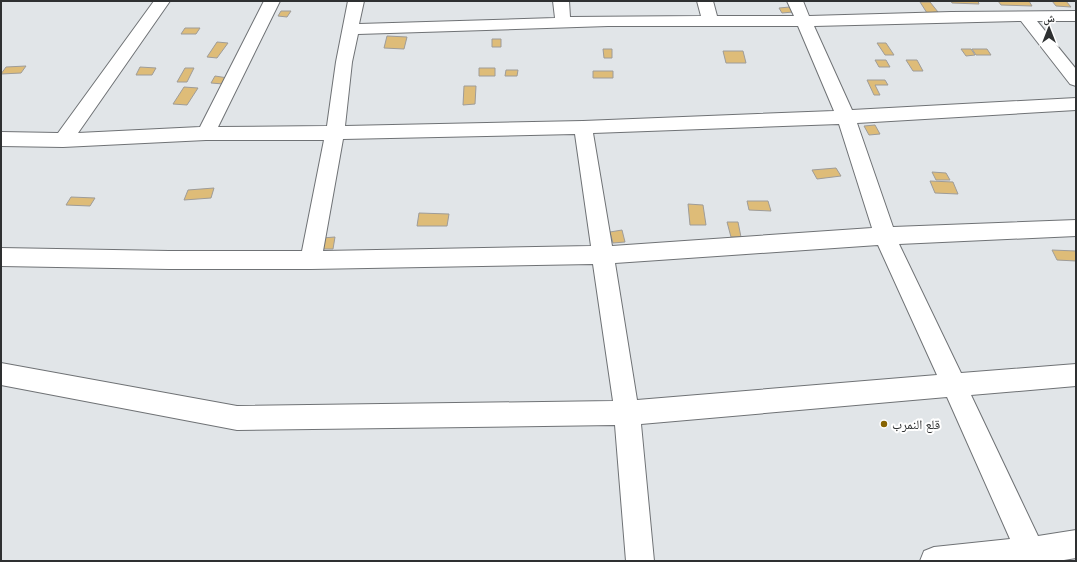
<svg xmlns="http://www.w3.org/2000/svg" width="1077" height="562" font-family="Karla,'Noto Naskh Arabic',sans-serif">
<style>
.building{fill:#debc78;stroke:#9e9c99}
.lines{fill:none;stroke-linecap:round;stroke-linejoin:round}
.minor-casing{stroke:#6f7275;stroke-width:2}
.minor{fill:#fff;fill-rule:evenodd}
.poi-dot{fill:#876300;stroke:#fff;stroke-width:1.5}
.labels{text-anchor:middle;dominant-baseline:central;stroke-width:4;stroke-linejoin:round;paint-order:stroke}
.poi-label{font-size:13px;fill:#2e3031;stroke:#fff;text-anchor:start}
</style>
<rect width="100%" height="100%" fill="#e1e5e8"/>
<path class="building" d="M951 1H978L979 4 952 3Z
M998 1H1029L1032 6 1001 5Z
M1052 1H1066L1071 7 1056 6Z
M920 2H930L938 12 927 13Z
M790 7 793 12 782 13 779 8Z
M281 11H291L287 17 278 16Z
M185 28H200L196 34H181Z
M387 36 407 37 404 49 384 48Z
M492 39H501V47H492Z
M217 42 228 43 217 58 207 57Z
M877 43H886L894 55H885Z
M603 49H612V58H604Z
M961 49H971L975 55 966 56Z
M972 49H987L991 55H976Z
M723 51H743L746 63H726Z
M875 60H886L890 67H879Z
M906 60H917L923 71H913Z
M26 66 21 73 1 74 6 67Z
M140 67 156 68 152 75H136Z
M185 68H194L187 82H177Z
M479 68H495V76H479Z
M506 70H518L517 76H505Z
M593 71H613V78H593Z
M215 76 228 78 223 84 211 83Z
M867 80H885L888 85H875L880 95H874Z
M464 86H476L475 104 463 105Z
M184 87 198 88 187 105 173 104Z
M875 125 880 134 869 135 864 126Z
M836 168 841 176 817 179 812 170Z
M932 172 946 173 950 180H936Z
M930 181 953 182 958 194 935 193Z
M214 188 211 198 184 200 188 190Z
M71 197 95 198 90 206 66 205Z
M747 201H768L771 211 749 210Z
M688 204 703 205 706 225H690Z
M419 213 449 214 447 226H417Z
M727 222H738L741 237H731Z
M622 230 625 242 613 243 610 232Z
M335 237 333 249H320L322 238Z
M1052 250 1076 251V261L1057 260Z"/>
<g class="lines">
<g class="minor-casing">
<path id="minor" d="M154 1H170L78 133 200 127 264 1H280L218 127 327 126 336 62 348 1H364L359 24 555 18 553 1H569L570 17 701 16 697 1H713L717 16H794L787 1H803L809 16 951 12 1076 11V21H1037L1076 69V86L1070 84 1021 21 814 26 852 110 1076 98V110L857 123 893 227 1076 220V236L899 244 961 373 1076 364V386L971 395 1038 536 1076 530V558L1058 561H920L924 551 934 547 1010 539 947 397 641 424 654 561H626L615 425 237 430 1 385V363L237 406 613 401 593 264 311 269H169L1 266V248L169 251H302L324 140H206L63 147 1 146V132L58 133ZM608 26H798L834 111 583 121 345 126 352 62 358 34ZM839 124 872 228 612 246 593 133ZM575 134 591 246 323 251 343 139ZM878 245 937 375 637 400 615 263Z"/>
</g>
<use href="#minor" class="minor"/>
</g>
<circle class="poi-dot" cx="884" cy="424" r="4"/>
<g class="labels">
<g class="poi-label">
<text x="892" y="424">قلع النمرب</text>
</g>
</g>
<rect width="1077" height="562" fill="none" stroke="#2e3031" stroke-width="4"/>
<g transform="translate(1049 28)" stroke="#ffffff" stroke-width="3" paint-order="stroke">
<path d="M0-3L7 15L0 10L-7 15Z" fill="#2e3031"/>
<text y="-6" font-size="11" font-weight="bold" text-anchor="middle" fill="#2e3031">ش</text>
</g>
</svg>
